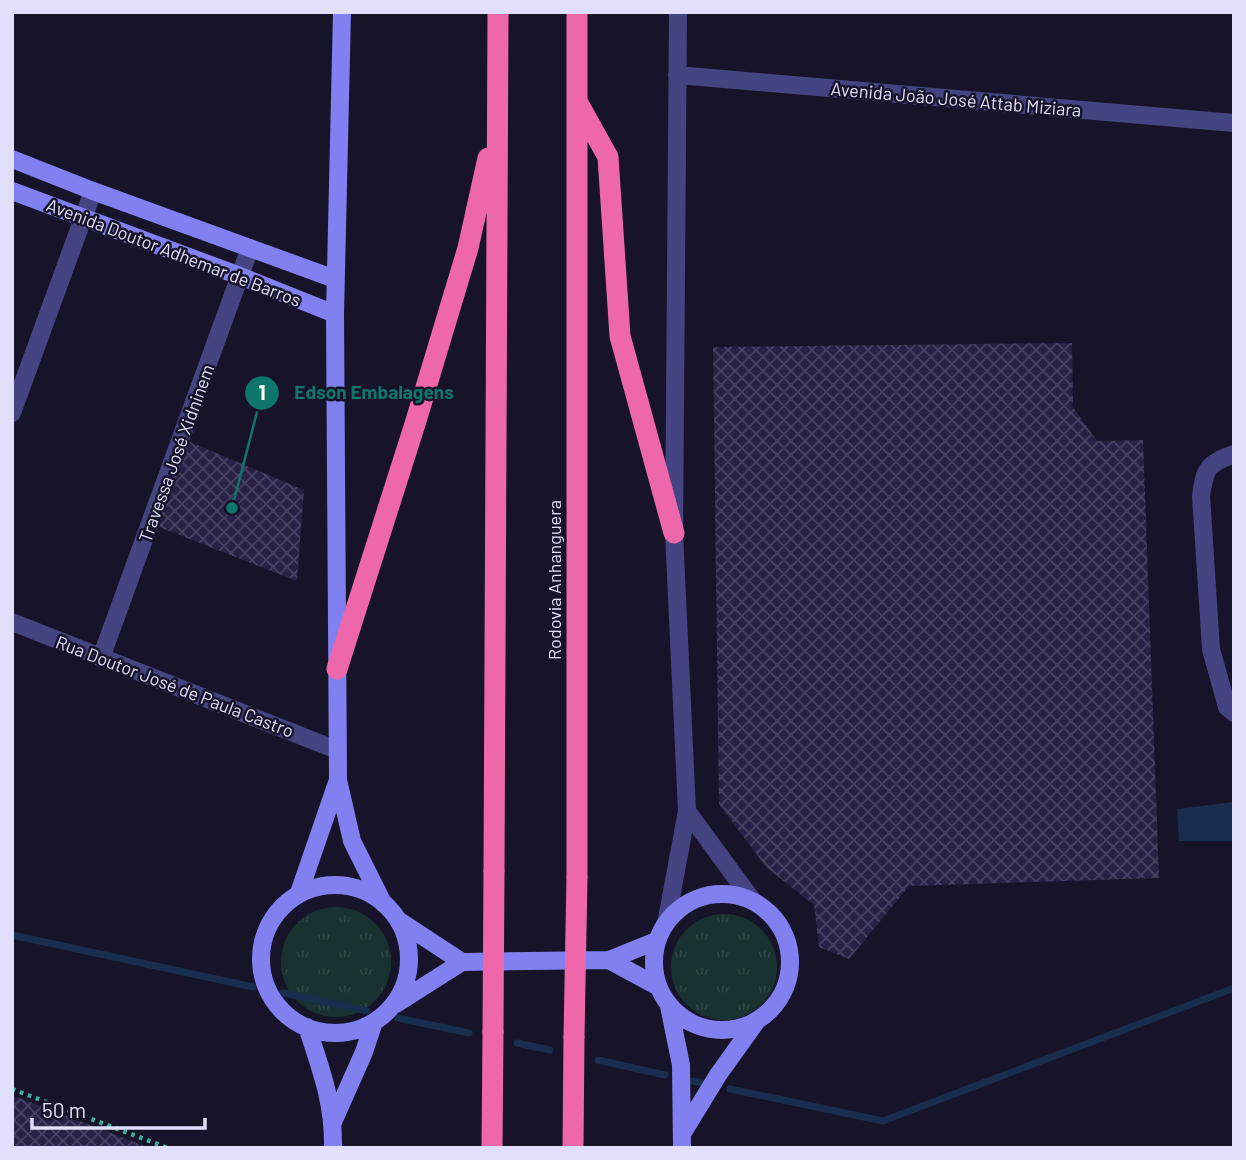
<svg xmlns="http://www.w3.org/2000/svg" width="1246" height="1160" font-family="Barlow,sans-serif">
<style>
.grass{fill:url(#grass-tufts)}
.water{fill:#172e4e}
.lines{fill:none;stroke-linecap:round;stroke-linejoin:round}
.stream{stroke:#172e4e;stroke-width:7}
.building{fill:url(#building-cross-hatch)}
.path{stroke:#3fb0a6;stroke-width:4.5;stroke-dasharray:3.5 5;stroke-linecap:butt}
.street{stroke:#454482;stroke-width:18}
.secondary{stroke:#8080f1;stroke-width:18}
.highway{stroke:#ee67ab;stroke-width:21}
.highway-bridge{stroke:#ee67ab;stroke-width:21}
.labels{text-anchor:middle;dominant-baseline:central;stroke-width:5;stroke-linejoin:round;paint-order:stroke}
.street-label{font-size:18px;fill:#e1dffb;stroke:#171429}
.leader{fill:none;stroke:#0f766e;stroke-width:2.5}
.callout-dot{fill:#0f766e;stroke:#171429;stroke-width:2.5}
.mark-label{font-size:21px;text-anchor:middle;font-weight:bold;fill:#fff}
.callout-label{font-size:19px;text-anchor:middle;font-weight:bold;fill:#0f766e;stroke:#171429;stroke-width:5;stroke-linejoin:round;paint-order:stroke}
</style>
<defs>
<pattern id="grass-tufts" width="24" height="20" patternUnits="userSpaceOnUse" patternTransform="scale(1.75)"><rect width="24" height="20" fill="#173230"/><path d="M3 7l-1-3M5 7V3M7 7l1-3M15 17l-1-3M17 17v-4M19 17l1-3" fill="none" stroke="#2d4645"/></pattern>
<pattern id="building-cross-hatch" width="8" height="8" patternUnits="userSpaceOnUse" patternTransform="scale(1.75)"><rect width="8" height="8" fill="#282247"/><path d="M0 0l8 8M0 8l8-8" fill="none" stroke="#474262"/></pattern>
</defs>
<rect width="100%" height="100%" fill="#171429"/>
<path class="grass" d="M281 962a55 55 0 1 1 110 0a55 55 0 1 1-110 0Z
M671 967a53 53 0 1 1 106 0a53 53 0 1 1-106 0Z"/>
<path class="water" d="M1234 802V841H1179L1177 809Z"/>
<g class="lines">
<path class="stream" d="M12 935 253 987
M283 993 367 1011
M398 1018 469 1033
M517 1043 550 1050
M598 1060 665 1075
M693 1081 702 1083
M730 1089 883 1121 1234 988"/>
</g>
<path class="building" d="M1072 343 1073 407 1097 441 1143 440 1159 878 909 886 849 959 819 947 814 905 766 867 719 804 713 347Z
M190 442 304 490 297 581 154 525Z
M12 1095 150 1148H12Z"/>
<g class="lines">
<path class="path" d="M12 1089 168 1148"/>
<path class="street" d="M677 75 1234 123
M12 413 93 191
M1234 454C1207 464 1205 468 1201 496L1211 649 1227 707 1234 713
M12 622 337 750
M101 658 250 248
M687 811 753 901
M667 919 687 811 674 533 678 12"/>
<path class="secondary" d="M342 12 335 314 338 780 352 841 383 903
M12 159 93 191 335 279
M12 191 240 276 335 314
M261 959a74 74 0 1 1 148 0a74 74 0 1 1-148 0Z
M299 893 338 780
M654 962a68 68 0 1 1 136 0a68 68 0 1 1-136 0Z
M398 920 462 962
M609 960 657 986
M396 1004 462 962 609 960 656 941
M669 1006 681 1065 682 1148
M307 1027C321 1069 334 1104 333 1148
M333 1122 364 1052 374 1022
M682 1134 718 1075 756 1022"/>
<path class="highway" d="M578 103 608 157 620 336 674 533
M337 669 415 424 468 248 488 158
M494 871 498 12
M577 877V12
M492 1148 493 1032
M573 1148 574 1037"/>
<path class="highway-bridge" d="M493 1032 494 871
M574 1037 577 877"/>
</g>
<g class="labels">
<g class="street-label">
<text transform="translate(956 99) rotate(5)">Avenida João José Attab Miziara</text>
<text transform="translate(174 252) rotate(21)">Avenida Doutor Adhemar de Barros</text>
<text transform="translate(176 453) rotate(-70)">Travessa José Xidninem</text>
<text transform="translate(554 580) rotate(-90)">Rodovia Anhanguera</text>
<text transform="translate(175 686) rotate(21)">Rua Doutor José de Paula Castro</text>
</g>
</g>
<path class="leader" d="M232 508L262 393"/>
<g class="callout-dot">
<circle cx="232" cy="508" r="7"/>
<circle cx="262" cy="393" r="18"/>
</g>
<g class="mark-label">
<text x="262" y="400">1</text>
</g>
<g class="callout-label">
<text x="374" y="399">Edson Embalagens</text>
</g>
<rect width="1246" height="1160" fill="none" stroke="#e1dffb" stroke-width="28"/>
<path d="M32 1118v10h173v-10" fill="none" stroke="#e1dffb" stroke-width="3.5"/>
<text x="42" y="1118" font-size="21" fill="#e1dffb" stroke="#171429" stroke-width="5" paint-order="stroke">50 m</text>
</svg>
